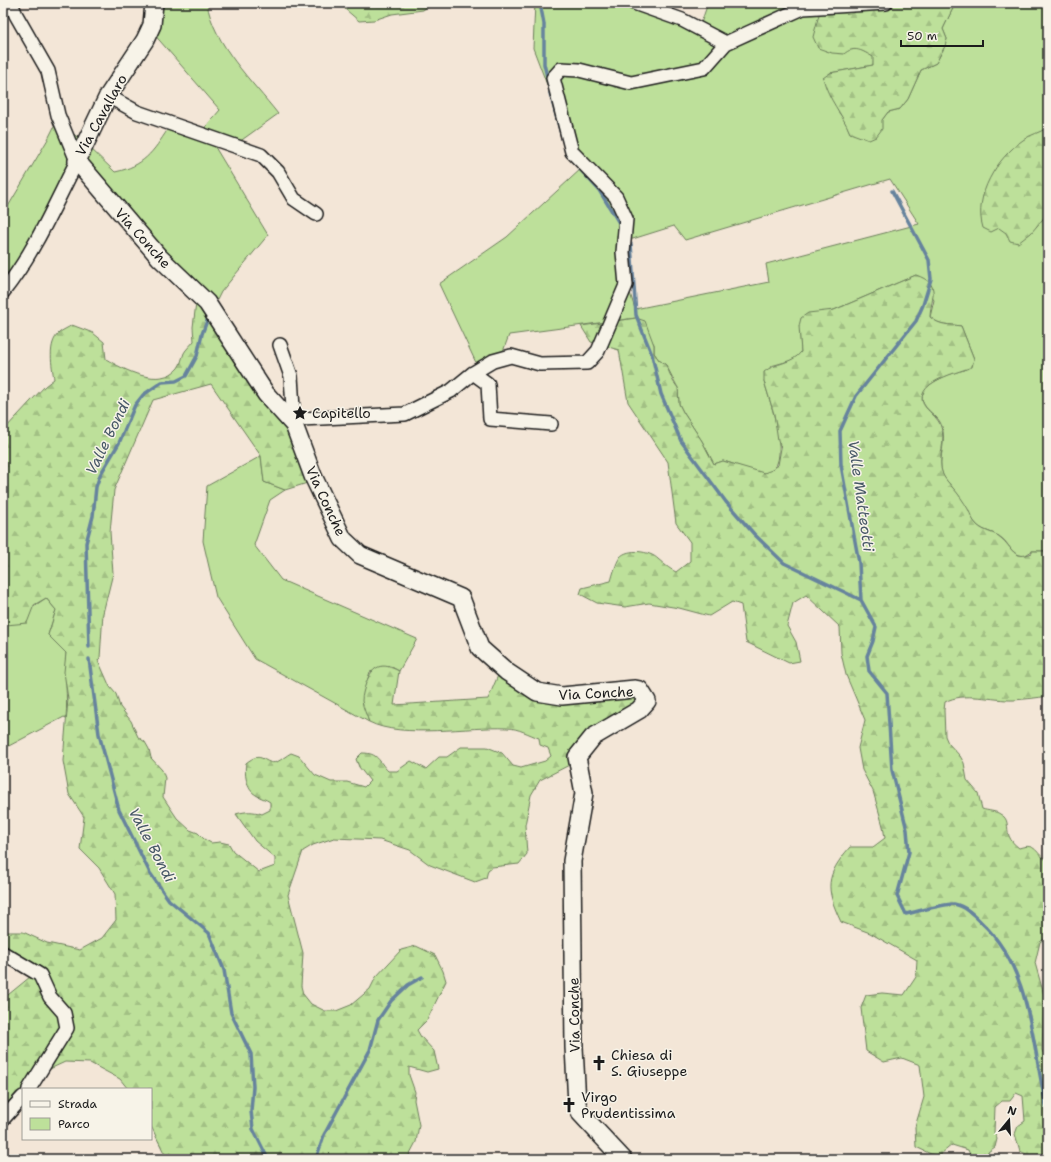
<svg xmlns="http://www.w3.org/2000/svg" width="1051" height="1162" font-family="'Shantell Sans',sans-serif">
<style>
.green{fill:#bde09a;stroke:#6c7e5b;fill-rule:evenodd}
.forest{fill:url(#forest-firs);stroke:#6c7e5b}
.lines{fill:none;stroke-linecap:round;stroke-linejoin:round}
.stream{stroke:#66839d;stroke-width:3.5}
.minor-casing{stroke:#1c1c1c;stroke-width:16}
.tertiary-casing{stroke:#1c1c1c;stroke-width:20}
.minor{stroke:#f7f3e8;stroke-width:13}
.tertiary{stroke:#f7f3e8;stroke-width:17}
.labels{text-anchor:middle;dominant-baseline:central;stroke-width:3;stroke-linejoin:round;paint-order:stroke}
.street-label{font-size:14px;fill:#1c1c1c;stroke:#f7f3e8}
.poi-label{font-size:14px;fill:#1c1c1c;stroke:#f7f3e8;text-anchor:start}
.water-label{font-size:15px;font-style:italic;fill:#475867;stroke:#f7f3e8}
</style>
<defs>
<pattern id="forest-firs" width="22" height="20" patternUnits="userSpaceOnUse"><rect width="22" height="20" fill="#bde09a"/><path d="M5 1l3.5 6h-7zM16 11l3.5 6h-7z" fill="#a2c084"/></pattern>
</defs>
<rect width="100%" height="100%" fill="#f3e6d7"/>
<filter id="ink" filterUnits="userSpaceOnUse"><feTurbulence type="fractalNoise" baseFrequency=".025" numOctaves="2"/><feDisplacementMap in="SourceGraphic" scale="8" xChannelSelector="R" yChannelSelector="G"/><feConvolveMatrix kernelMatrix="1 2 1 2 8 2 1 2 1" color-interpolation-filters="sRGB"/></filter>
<g filter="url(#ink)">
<path class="green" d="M154 3H207C213 44 253 82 278 114L239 142 223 140 215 147 268 235 221 292 212 310 81 161 3 296V215L48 139 57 121 85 143 115 172C144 166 153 152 168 129L201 132 220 110 153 33Z
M535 3H609L700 26 708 3H826L848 50 859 49 874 57 873 65 830 73 839 113 845 120 850 133 882 120 888 112 900 109 908 99 921 70 936 63 945 46 947 39 943 29 954 6 953 3H1048V549L1045 551H1032L1024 556C1009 554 1011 544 999 536 992 532 984 531 978 526 969 517 961 498 953 488 949 483 944 479 942 473 937 457 949 439 940 422 935 413 921 409 922 395 924 383 953 372 965 370L974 359 961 326C949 324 940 326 930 317L934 300 916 275 834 310 826 312 800 335 801 352 796 359 771 366 764 381C769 399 795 470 765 473 755 474 733 463 723 461L714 464 702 441 683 412 679 404 678 388 666 365 659 360 654 353V344L636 318 509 335 501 357 478 367 439 284 507 237 582 168 557 111 533 48ZM890 179 919 224 766 264 769 282 635 309 625 277 623 242 674 226 685 240Z
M261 456 264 482 285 490 270 500 254 545 281 580 417 639 399 671 390 666 370 672C362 696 361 698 369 722L255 659 216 597 203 541 207 486Z
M46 598 56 610 48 635 66 653C64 675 68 696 66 718L64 717 3 749V621L6 625Z"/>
<path class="forest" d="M346 3H453L427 7 423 10 392 14 374 20 359 21 345 9Z
M826 3H953L954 6 943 29 947 39 945 46 936 63 921 70 908 99 900 109 888 112 882 120V129L876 137 869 140 850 133C842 113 829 101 823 78L830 73 873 65V57C863 51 854 45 844 54L832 53 818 48 813 37 820 11Z
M1048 127V213L1031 233 1018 243 1010 241 1006 233 999 228 991 232 983 228C973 196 997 158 1023 140 1031 134 1040 133 1048 127Z
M916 275C942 284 931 296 930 317 940 326 949 324 961 326L974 359 972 367C959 372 928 379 923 394 918 407 935 413 940 424 948 441 936 458 943 475 945 479 949 483 952 487 958 493 964 502 968 509 971 515 972 520 977 525 984 532 994 532 1001 538 1013 548 1013 561 1032 553V551H1045L1048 549V696C1037 698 1025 699 1014 700 993 701 964 691 945 702L944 710 945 736 948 743 960 756 964 763 967 780 978 793 982 809C988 811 996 811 1000 814 1010 819 1006 827 1009 836 1011 841 1015 845 1019 848 1037 842 1035 854 1048 861V936L1040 942 1035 963 1044 995 1042 1050 1048 1064V1159L1045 1154 1028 1155 1020 1151 1015 1134 1018 1126 1025 1121 1023 1096 1016 1093 1010 1101H1002L995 1107 994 1132 997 1139 995 1147 988 1152 989 1159H972L968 1150 952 1145 937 1157 916 1147 915 1127 924 1097 920 1065 902 1058 884 1062 866 1051 861 1008 866 995 882 993 904 995 916 977 917 960 870 933 841 922C825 888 825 876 850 847H873L885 838 883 826 873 791 862 770 858 748 865 720 846 675 841 653 840 627 806 595 793 603 787 626 796 642 800 661 789 663 746 642 741 605 732 602 709 616 679 608 649 603 625 607 597 603 580 594 582 588 611 581C613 574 616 563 620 557 628 548 650 551 658 559 664 564 668 568 676 572L690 561V542L676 523 668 462 628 402 619 350 591 342 581 326 636 318 645 321 654 345V353L659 360 666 365 673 381 678 388 679 404 683 412 702 441 714 464 723 461 764 473 772 470 778 465 781 448 778 440 774 414 764 381V372C776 362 792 364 801 352L799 326 801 318 808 313 834 310Z
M197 295 261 373 317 480 285 490 264 482 261 456 211 384 153 400 114 490 110 532 113 573 103 613 100 658 98 660 110 687 116 694 120 707 131 721 138 737 145 742 149 749 151 758 162 770 165 778 163 797 177 818 190 830 198 833 204 839 211 843 220 842 229 844 233 851 259 872 275 866V858L255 841 236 814C246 811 253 811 262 814L270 810V802C266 799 260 798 256 795 246 790 244 772 246 763 263 749 264 766 277 762 281 760 287 755 291 753L299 756 315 775 331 782H347L364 787 370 781 359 767 356 759 362 753C379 753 378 761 388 771H397L411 761 426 769 439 757H447L461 747H487L502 753 513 766 521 768 545 761 551 756 548 748 540 745 539 738C530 735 518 728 507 728 470 726 402 739 369 722 367 716 363 708 362 701 362 695 364 689 366 683 373 665 382 662 399 671L394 705 488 699 502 666 542 691 578 703 630 688 646 694 588 748 579 760 540 780 531 795 525 825 527 854 519 864 492 867 488 870 486 878 475 882 430 865 410 850 380 840 334 838 313 845 303 851 288 895 303 953 301 986 303 994 311 1004 325 1011H336L351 1005 370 989 376 977 401 950 416 946 435 955 443 971 446 981 427 1020 417 1030 421 1037 434 1051 438 1069 427 1072 409 1067V1075L415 1092 414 1100 419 1125 416 1142 407 1159H167L151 1126V1089H128L120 1079 90 1063 65 1062 41 1073 3 1126V999L30 977 3 956V936L7 932H23L47 943 80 950 102 938 116 920 115 894 99 868 80 849 84 817 69 794 63 761 68 699 64 672 66 653 48 635 56 610 46 598 34 605 27 623 6 625 3 621V556L7 551 3 547V431L45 386 54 379C52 366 47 344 59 333 62 330 68 328 72 325L93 333 104 342 106 359C124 370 160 389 178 368 181 364 182 358 184 353 186 349 191 345 194 341L193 327Z"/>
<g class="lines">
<path class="stream" d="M540 3 544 24V64L548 81
M550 93 563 141
M578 167 599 190 621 226
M892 191 929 260 931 279 923 305 916 321 856 396 840 431 841 465 859 563 861 600 876 627 873 641 867 656 869 671 887 693 892 770 907 830 909 852 897 896 906 914C916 912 946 903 954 904 965 906 973 914 981 922 1034 972 1031 1047 1048 1113
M631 244 636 315 652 355 661 394 681 441 726 502 754 534 784 563 861 600
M89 647 86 543 93 516 96 487 100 475 119 443 135 405 143 395 162 382 176 381 186 376 197 356 202 334 208 318
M89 659 99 734 119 810 150 873 169 900 209 933 224 970 231 1013 251 1054 253 1087 251 1111 253 1129 268 1159
M1048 1116V1141
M316 1159 324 1135 370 1050 378 1020 391 1001 408 985 422 977"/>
<g class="minor-casing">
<path id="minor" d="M634 3 682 20 726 43
M108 96 137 112 261 155 278 172 294 199 316 214
M3 292C34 253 54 206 77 161L58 115 48 71 16 15 11 3
M280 345 291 376 294 425
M473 373 488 384 490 419 551 424
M294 425 301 419 405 414 451 391 473 373 493 361 511 356 540 364 587 363 598 351 626 285 623 252 626 219 616 197 572 152 553 78 561 69 579 70 631 83 704 68 726 43 803 8 886 3
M3 953 40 975 50 997 64 1013 67 1028 29 1089
M3 1119 23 1097"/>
</g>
<g class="tertiary-casing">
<path id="tertiary" d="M154 3 152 25 145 40 108 96 77 161 159 257 207 303 266 394 294 425 313 476 343 539 360 555 461 598 480 648 507 672 537 692 562 696 635 689 640 690 647 701 639 710 593 737 577 757 584 793 572 861 574 1047 577 1104 581 1114 623 1159"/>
</g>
<use href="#minor" class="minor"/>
<use href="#tertiary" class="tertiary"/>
</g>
</g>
<defs>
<g id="sight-bare" transform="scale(1.2)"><path d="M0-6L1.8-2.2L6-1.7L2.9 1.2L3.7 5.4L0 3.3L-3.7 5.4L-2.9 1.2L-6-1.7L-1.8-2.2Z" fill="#1c1c1c" stroke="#f7f3e8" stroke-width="2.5" paint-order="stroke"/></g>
<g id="church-bare" transform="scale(1.2)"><path d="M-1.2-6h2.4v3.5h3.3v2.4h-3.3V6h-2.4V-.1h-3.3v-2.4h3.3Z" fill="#1c1c1c" stroke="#f7f3e8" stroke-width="2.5" paint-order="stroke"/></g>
</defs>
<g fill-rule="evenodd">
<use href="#sight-bare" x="300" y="413"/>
<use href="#church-bare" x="599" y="1063"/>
<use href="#church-bare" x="569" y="1105"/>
</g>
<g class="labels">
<g class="street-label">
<text transform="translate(101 115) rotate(-61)">Via Cavallaro</text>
<text transform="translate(143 238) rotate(48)">Via Conche</text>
<text transform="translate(326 501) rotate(65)">Via Conche</text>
<text transform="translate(596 693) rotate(-3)">Via Conche</text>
<text transform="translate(574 1015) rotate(-91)">Via Conche</text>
</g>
<g class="poi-label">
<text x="312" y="413">Capitello</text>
<text x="611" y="1055">Chiesa di<tspan x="611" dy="16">S. Giuseppe</tspan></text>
<text x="581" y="1097">Virgo<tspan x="581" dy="16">Prudentissima</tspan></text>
</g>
<g class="water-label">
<text transform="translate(108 437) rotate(-64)">Valle Bondi</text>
<text transform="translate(861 496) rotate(82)">Valle Matteotti</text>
<text transform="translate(152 845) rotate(62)">Valle Bondi</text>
</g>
</g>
<rect width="1051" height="1162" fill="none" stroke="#f7f3e8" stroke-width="16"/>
<rect x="8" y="8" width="1035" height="1146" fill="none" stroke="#1c1c1c" stroke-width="1.5" filter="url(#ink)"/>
<rect x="22" y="1088" width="130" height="52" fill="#f7f3e8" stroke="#9f9d96"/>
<rect x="30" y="1101" width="20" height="6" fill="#f7f3e8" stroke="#9f9d96"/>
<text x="58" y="1108" font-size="12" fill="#1c1c1c">Strada</text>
<rect x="30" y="1118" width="20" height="12" fill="#bde09a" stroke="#9f9d96"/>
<text x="58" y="1128" font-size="12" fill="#1c1c1c">Parco</text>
<g transform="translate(1009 1120) rotate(18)" stroke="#f7f3e8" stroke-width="3" paint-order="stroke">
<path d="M0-3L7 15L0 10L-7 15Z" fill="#1c1c1c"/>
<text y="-6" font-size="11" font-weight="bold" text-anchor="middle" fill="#1c1c1c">N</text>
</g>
<path d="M901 40v6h82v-6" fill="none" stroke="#1c1c1c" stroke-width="2"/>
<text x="907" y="40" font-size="12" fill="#1c1c1c" stroke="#f7f3e8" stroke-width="3" paint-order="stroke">50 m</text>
</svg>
